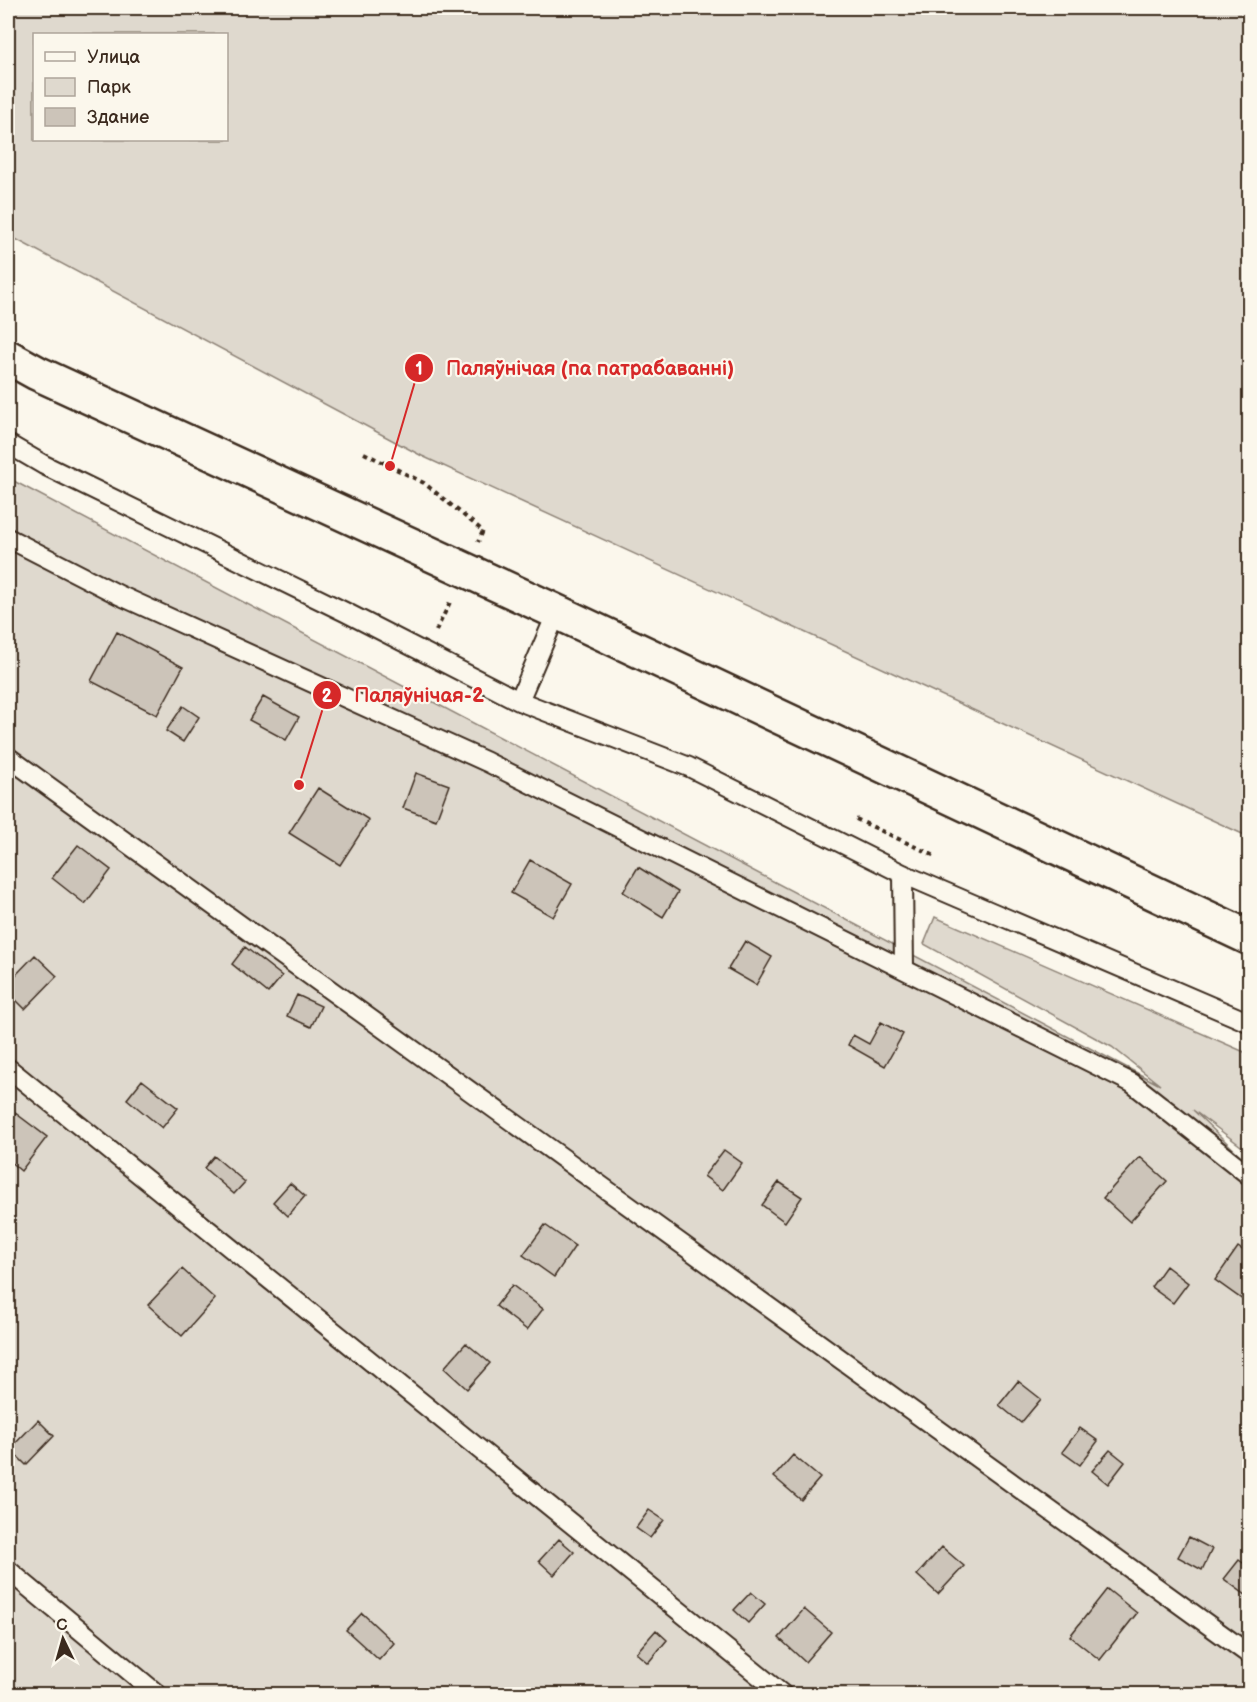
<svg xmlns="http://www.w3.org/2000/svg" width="1257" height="1702" font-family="'Balsamiq Sans',sans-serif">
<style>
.green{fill:#dfd9ce;stroke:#8d8276;stroke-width:1.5;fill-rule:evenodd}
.building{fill:#ccc4b9;stroke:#3b2a1e;stroke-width:1.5}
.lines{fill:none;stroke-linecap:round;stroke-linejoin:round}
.service-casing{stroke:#3b2a1e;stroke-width:22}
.primary-casing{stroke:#3b2a1e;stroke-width:38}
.path{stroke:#3b2a1e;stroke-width:4;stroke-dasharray:4.5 4.5;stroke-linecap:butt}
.service{stroke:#fbf7ec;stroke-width:18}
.primary{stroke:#fbf7ec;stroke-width:33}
.leader{fill:none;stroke:#d62828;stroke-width:2}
.callout-dot{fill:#d62828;stroke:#fbf7ec;stroke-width:2}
.mark-label{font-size:18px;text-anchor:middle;font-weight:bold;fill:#fff}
.callout-label{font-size:20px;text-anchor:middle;font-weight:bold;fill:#d62828;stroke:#fbf7ec;stroke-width:4.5;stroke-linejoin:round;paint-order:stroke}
</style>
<rect width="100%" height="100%" fill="#fbf7ec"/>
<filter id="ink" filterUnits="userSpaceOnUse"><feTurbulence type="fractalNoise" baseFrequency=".0167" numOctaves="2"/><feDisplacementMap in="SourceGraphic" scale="12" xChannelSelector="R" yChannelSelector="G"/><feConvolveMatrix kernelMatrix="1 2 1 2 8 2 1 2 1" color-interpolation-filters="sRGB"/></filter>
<g filter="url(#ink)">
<path class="green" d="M8 8H1249V837L422 456 8 235ZM34 34H226V140H34Z
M8 478 1160 1085 1112 1047 924 944 935 917 1249 1054V1152L1193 1110 1249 1164V1694H8Z"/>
<path class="building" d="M117 632 183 667 157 715 91 681Z
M263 697 299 717 286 740 249 720Z
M183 706 199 717 183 742 166 731Z
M416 773 449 785 436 820 403 808Z
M318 788 369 820 340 865 289 833Z
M78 845 111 870 85 904 52 878Z
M530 860 572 884 553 917 511 893Z
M638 867 678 892 663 917 623 892Z
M745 941 772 957 756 985 728 969Z
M245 947 282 976 268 993 232 964Z
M35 955 57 976 25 1009 8 992V983Z
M297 995 321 1006 311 1027 287 1016Z
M881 1022 903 1034 885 1066 848 1045 853 1035 869 1044Z
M142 1080 178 1108 162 1128 127 1099Z
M14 1112 47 1137 21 1171 8 1160V1120Z
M724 1150 742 1163 723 1190 704 1176Z
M214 1156 245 1182 234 1194 204 1168Z
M1140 1157 1167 1181 1130 1222 1103 1198Z
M779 1182 802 1197 785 1222 762 1205Z
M290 1183 305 1196 288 1216 273 1202Z
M545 1225 575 1246 554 1277 523 1255Z
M1238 1247 1250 1255V1305L1215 1280Z
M1166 1266 1188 1283 1173 1303 1151 1287Z
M182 1269 215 1299 182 1336 148 1305Z
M512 1285 543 1309 527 1330 496 1306Z
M466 1343 490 1363 467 1389 444 1368Z
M1018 1381 1041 1399 1021 1423 999 1405Z
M38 1420 54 1436 26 1465 10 1449Z
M1080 1428 1098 1441 1080 1465 1062 1452Z
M1110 1450 1125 1462 1108 1484 1092 1471Z
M793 1455 820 1478 801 1500 774 1477Z
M649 1510 664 1520 650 1538 636 1528Z
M1189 1537 1212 1549 1202 1570 1178 1557Z
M559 1539 574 1552 554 1575 539 1561Z
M942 1547 964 1566 938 1594 917 1575Z
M1239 1560 1250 1568V1598L1224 1579Z
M1107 1589 1137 1613 1100 1660 1070 1636Z
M751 1592 765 1604 748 1623 734 1610Z
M804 1609 831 1632 805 1662 779 1638Z
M362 1613 394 1643 379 1660 346 1630Z
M656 1630 667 1640 648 1663 636 1653Z"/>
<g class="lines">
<g class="service-casing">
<path id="service" d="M8 444 44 465 345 612 519 701 689 767 903 874 1250 1023
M8 538 119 595 487 762 1132 1083 1250 1176
M519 701 557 612
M8 757 1250 1655
M903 874 904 969
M8 1068 782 1694
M8 1570 157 1694"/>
</g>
<g class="primary-casing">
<path id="primary" d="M8 357 37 373 557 612 1250 938"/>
</g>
<path class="path" d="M364 453 424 483 483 531 478 542
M436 631 451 600
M856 819 935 856"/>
<use href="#service" class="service"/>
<use href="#primary" class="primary"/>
</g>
</g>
<path class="leader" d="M390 466L419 368M299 785L327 695"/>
<g class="callout-dot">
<circle cx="390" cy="466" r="6"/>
<circle cx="299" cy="785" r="6"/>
<circle cx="419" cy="368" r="15"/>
<circle cx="327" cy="695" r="15"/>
</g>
<g class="mark-label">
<text x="419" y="375">1</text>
<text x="327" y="702">2</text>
</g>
<g class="callout-label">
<text x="590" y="375">Паляўнічая (па патрабаванні)</text>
<text x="419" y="702">Паляўнічая-2</text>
</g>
<rect width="1257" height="1702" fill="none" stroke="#fbf7ec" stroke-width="30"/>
<rect x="15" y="15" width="1227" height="1672" fill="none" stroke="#3b2a1e" stroke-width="2" filter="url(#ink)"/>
<rect x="33" y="33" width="195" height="108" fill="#fbf7ec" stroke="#aea59a" stroke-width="1.5"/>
<rect x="45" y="52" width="30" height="9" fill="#fbf7ec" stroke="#aea59a" stroke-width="1.5"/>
<text x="87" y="63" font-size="18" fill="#3b2a1e">Улица</text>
<rect x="45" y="78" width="30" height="18" fill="#dfd9ce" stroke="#aea59a" stroke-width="1.5"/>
<text x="87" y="93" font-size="18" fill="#3b2a1e">Парк</text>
<rect x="45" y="108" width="30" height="18" fill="#ccc4b9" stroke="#aea59a" stroke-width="1.5"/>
<text x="87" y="123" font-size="18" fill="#3b2a1e">Здание</text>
<g transform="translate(63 1639) rotate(355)" stroke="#fbf7ec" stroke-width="4.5" paint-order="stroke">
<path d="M0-4.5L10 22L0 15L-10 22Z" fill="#3b2a1e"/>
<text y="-9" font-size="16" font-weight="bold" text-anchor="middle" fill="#3b2a1e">С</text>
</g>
</svg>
